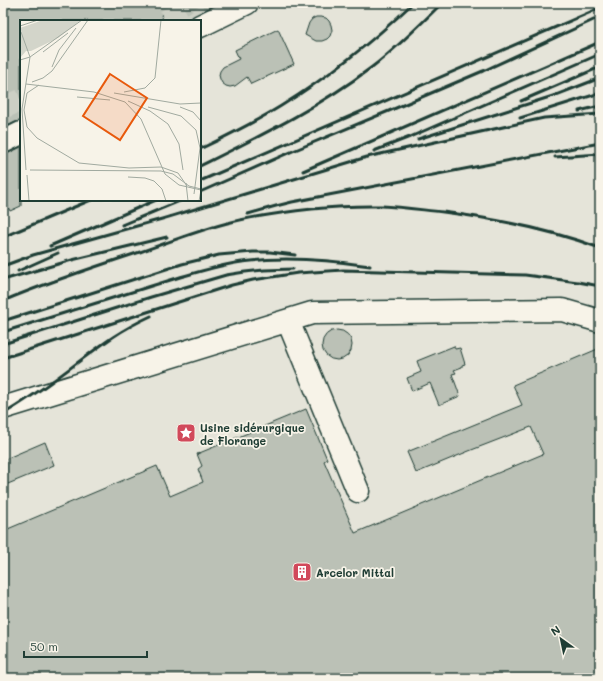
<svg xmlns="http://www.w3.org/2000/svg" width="603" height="681" font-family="Mali,sans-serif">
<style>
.built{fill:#e5e4d9;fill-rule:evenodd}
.building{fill:#bbc1b6;stroke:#1f3d34}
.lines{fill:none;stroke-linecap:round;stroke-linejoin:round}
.minor-tunnel{stroke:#cccfc4;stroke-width:22;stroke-dasharray:22 11;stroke-linecap:butt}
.minor-casing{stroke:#1f3d34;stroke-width:25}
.minor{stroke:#f7f3e8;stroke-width:22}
.rail{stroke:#1f3d34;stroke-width:3}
.labels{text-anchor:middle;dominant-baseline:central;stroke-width:3.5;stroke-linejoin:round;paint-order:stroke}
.poi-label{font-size:11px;font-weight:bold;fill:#1f3d34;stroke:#f7f3e8;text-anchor:start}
.inset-road{fill:none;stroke:#a1aaa0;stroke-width:1}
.view{fill:#e8590c;fill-opacity:0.15;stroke:#e8590c;stroke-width:2}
.inset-edge{fill:none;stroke:#1f3d34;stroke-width:2}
</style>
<rect width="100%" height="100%" fill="#f7f3e8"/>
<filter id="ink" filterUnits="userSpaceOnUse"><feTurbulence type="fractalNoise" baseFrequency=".025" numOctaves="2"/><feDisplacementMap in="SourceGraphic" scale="8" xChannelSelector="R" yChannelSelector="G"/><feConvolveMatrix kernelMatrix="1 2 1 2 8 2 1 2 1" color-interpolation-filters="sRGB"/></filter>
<g filter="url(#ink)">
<path class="built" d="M3 3H600V678H3ZM21 21H200V200H21Z"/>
<path class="building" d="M3 3H219L195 15 190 19 186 21 177 6 161 15 164 21H21V121L15 122 3 128Z
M316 17H321L326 18 329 21 331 25 332 30 330 36 327 39 322 41H316L305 35 309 23 312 19Z
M278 29 294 64 251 84 247 77 235 86 230 87 226 86 222 83 220 79 219 75 220 71 223 67 239 59 235 50Z
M21 147V206L10 211 3 197V154L9 153Z
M322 345a15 15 0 1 1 30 0a15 15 0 1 1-30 0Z
M454 346 455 349 460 348 465 364 462 365V367L454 370 456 373 452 374 460 396 439 405 430 383 412 391 407 378 421 372 417 361Z
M600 348V678H3V531L157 466 170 496 203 482 198 469 202 466 197 454 306 409 327 459 324 461 355 533 543 454 531 427 469 451 416 473 407 452 522 405 513 385Z
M45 442 54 465 3 486V460Z"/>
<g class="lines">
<path class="minor-tunnel" d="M166 21 189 6 196 16
M3 108 21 100"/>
<g class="minor-casing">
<path id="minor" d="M200 26 247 3
M3 142 21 133
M288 321 358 491
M3 408 312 313 562 310 600 321"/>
</g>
<use href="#minor" class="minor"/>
<path class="rail" d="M521 101 600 67
M579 111 600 106
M520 118 600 93
M418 139 556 95 600 78
M200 149C227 136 255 122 281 106 328 77 373 41 413 3
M374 151 410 137 600 54
M555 157 600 154
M200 166C260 136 318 108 372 67 397 48 420 25 442 3
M303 171 600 42
M200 181 600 8
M200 192 293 151 396 108 483 71 600 17
M248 214 276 206 292 202 600 143
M122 225 182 200
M3 237 91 200
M50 246 156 200
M3 266 33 255 162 219 367 157 544 118 600 114
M18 271 58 253
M3 280 72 260 167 237
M3 301C48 282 94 267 140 252 173 241 206 227 240 220 285 211 336 205 382 206 402 207 423 210 443 212 497 219 549 229 600 248
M3 321 182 264 219 255 253 252H270L295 255
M3 332 177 278C198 272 220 265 242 262 283 256 330 260 370 266
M3 344 151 297 226 275 245 272 264 270 293 269
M3 358 232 285 253 280 298 273 343 270 525 275 578 282 600 286
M3 414C42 392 76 362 113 337 125 329 138 322 151 316"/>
</g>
</g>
<defs>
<g id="sight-square" transform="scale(1)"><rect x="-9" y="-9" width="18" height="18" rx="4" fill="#d1495b" stroke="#f7f3e8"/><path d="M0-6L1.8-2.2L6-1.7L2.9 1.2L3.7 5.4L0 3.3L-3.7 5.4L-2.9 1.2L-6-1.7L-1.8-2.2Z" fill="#fff"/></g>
<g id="building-square" transform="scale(1)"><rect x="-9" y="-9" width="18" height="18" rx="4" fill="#d1495b" stroke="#f7f3e8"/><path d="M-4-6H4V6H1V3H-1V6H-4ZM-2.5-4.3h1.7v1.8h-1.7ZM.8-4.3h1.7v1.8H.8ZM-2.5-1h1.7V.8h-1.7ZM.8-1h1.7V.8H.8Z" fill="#fff"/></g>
</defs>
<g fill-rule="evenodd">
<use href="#sight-square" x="186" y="433"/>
<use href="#building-square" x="302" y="572"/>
</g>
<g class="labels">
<g class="poi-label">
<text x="200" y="427">Usine sidérurgique<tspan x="200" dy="13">de Florange</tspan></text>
<text x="316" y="572">Arcelor Mittal</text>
</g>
</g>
<g transform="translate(20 20)">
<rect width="181" height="181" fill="#f7f3e8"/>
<path d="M23 0H61L38 18 11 31H6L0 38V8Z" fill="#d3d5ca"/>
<path class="inset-road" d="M0 6 18 0M1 12 10 37 2 89 6 150M23 32 48 13M0 40 10 37 62 0M32 47 39 30 56 8M12 62 23 58 32 51 68 0M6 64 74 72 105 82 121 99 145 154 159 165 181 170 179 181M19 65 7 73 4 90 7 107 17 118 59 143 109 148 141 147 158 153 167 166M104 72 125 68 135 58 141 0M94 73 160 84 181 83M57 77 90 80M108 81 130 91 148 104 159 124 163 150M128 87 161 96 176 110 180 128 174 174M160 87 173 92 181 101M10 150 141 151 153 154 169 166 181 169M7 155 9 181M108 157 125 158 134 161 142 169 146 181M166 163 168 181"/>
<path class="view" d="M90 54 127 78 100 120 63 96Z"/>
<rect width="181" height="181" class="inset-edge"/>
</g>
<rect width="603" height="681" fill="none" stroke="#f7f3e8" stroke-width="16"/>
<rect x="8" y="8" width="587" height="665" fill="none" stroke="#1f3d34" stroke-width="1.5" filter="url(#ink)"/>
<g transform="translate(561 639) rotate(327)" stroke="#f7f3e8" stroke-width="3" paint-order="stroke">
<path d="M0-3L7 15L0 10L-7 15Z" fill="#1f3d34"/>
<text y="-6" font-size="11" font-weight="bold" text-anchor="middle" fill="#1f3d34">N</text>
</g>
<path d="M24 651v6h123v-6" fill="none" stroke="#1f3d34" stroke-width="2"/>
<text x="30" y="651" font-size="12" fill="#1f3d34" stroke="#f7f3e8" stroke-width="3" paint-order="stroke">50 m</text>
</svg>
